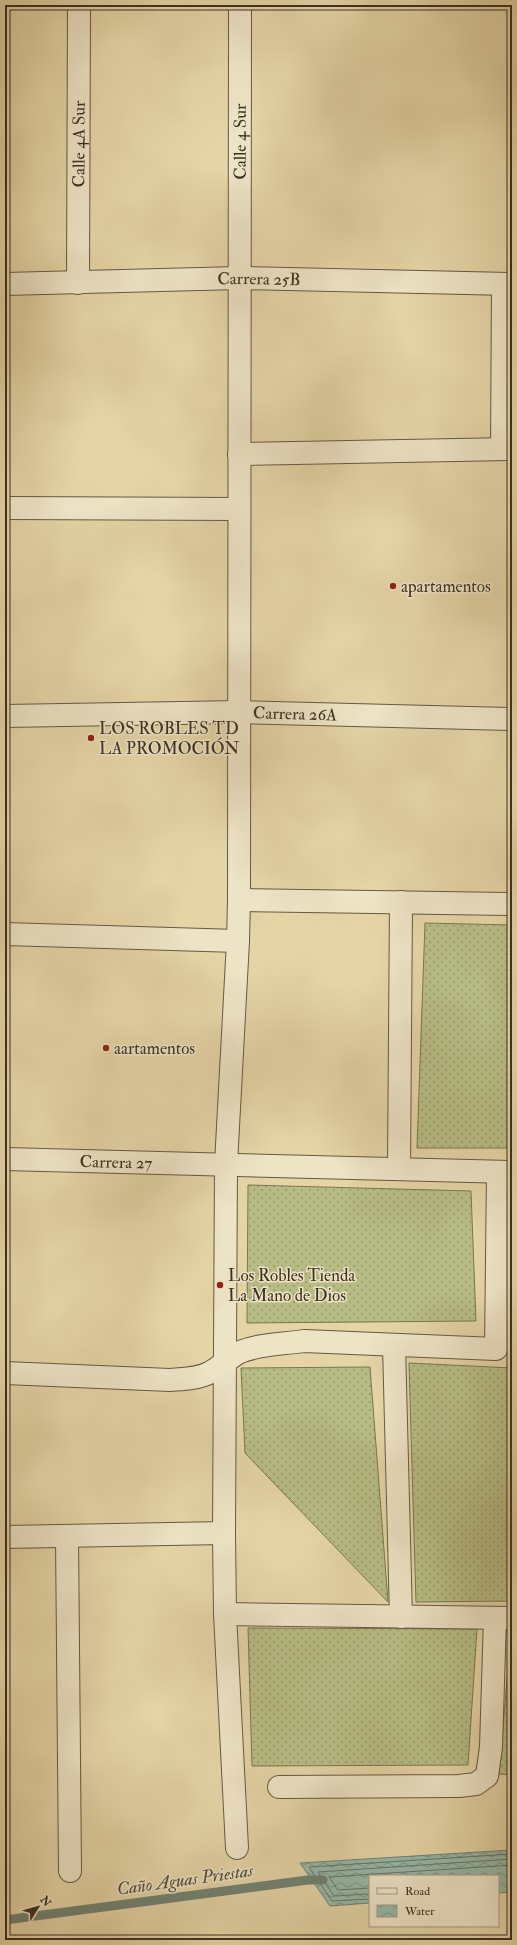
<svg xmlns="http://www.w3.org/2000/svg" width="517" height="1945" font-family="'IM FELL Double Pica',serif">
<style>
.grass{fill:url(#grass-dots);stroke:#7a7652}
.water{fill:url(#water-waves);stroke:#718272}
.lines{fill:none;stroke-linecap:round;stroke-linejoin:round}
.shore{stroke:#687464;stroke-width:1}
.stream{stroke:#718272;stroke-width:9}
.minor-casing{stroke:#665942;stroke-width:24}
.minor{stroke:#ede3c5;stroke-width:22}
.poi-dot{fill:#8f2418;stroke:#ede3c5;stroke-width:1.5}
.labels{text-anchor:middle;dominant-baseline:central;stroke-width:3;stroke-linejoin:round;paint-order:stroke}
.street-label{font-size:17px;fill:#3c3021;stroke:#ede3c5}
.poi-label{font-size:17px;fill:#3c3021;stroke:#ede3c5;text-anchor:start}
.water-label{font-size:18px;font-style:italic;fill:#4e4b3c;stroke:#ede3c5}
</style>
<defs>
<pattern id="grass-dots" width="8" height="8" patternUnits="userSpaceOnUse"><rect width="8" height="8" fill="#b7bc84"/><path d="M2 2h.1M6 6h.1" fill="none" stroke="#96996c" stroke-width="1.8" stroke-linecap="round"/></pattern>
<pattern id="water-waves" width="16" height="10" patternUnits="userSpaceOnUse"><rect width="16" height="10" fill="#95b8a8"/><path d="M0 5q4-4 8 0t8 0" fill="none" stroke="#7b9688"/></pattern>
</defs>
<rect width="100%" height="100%" fill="#e4d4a6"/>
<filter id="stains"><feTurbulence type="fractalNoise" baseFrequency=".005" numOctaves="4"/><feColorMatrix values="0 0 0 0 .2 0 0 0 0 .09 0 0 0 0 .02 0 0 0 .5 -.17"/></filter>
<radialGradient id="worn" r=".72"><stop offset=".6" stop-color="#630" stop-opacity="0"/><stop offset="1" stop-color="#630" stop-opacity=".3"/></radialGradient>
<path class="grass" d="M425 923 512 925V1148H417Z
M248 1185 471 1191 476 1321 247 1323Z
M409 1363 512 1368V1601L416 1602Z
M370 1367 388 1602 245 1453 241 1368Z
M248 1628 477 1629 468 1765 252 1766Z
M511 1633H512V1775L499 1774Z"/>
<path class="water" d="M512 1850V1892L498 1893V1876H370V1903L330 1906 300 1863Z"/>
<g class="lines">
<path class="shore" d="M370 1888 338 1890 329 1877 512 1865
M370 1894 334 1896 318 1872 512 1859
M370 1899 332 1901 309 1867 512 1854"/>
<path class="stream" d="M5 1920 308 1880H323"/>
<g class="minor-casing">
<g id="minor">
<path id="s1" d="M78 283 79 5"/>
<path id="s2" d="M5 284 239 278 512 284"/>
<path d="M502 449 503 284"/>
<path d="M239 454 512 449"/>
<path d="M5 508 239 509"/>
<path id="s3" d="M5 716 239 712 512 719"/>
<path d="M239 900 512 904"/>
<path d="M5 934 238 941"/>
<path id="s4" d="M5 1159 512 1172"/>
<path d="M399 1169 401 902"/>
<path d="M394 1345 401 1617"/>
<path d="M5 1373 170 1380C183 1379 197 1379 209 1373 220 1368 228 1358 240 1352 259 1344 284 1344 304 1341L496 1349 498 1172"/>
<path d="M67 1536 70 1871"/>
<path d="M5 1537 224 1533"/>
<path d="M225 1614 512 1618"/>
<path d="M279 1787 459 1786 476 1784 487 1776 491 1747 495 1618"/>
<path id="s5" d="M237 1848 225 1614 224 1533 226 1164 238 941 239 900 240 5"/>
</g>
</g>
<use href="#minor" class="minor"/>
</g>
<g class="poi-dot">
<circle cx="393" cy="586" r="4"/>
<circle cx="91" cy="738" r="4"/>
<circle cx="106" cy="1048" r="4"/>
<circle cx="220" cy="1285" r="4"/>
</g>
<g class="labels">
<g class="street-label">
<text stroke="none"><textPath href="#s5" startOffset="1707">Calle 4 Sur</textPath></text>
<text stroke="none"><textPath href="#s1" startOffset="139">Calle 4A Sur</textPath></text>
<text stroke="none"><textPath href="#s2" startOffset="254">Carrera 25B</textPath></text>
<text stroke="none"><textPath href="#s3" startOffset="290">Carrera 26A</textPath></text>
<text stroke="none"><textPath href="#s4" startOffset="111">Carrera 27</textPath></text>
</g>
<g class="poi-label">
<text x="401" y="586">apartamentos</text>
<text x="99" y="728">LOS ROBLES TD<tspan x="99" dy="20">LA PROMOCIÓN</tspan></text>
<text x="114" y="1048">aartamentos</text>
<text x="228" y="1275">Los Robles Tienda<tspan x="228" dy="20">La Mano de Dios</tspan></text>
</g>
<g class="water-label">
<text transform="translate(185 1880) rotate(-8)">Caño Aguas Priestas</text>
</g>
</g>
<rect width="517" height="1945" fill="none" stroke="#e4d4a6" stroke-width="20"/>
<rect x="6" y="6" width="505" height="1933" fill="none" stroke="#3c3021" stroke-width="2"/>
<rect x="10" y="10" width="497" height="1925" fill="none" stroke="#3c3021"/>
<rect x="369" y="1875" width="130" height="52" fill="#ede3c5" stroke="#a69b83"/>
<rect x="377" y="1888" width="20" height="6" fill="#ede3c5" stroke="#a69b83"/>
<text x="405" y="1895" font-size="12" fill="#3c3021">Road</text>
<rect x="377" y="1905" width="20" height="12" fill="url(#water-waves)" stroke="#a69b83"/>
<text x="405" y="1915" font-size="12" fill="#3c3021">Water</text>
<g transform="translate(38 1907) rotate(53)" stroke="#ede3c5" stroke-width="3" paint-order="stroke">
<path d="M0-3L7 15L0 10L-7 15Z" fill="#3c3021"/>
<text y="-6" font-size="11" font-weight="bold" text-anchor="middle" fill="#3c3021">N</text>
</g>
<rect width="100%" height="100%" filter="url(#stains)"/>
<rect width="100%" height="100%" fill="url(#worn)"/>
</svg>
